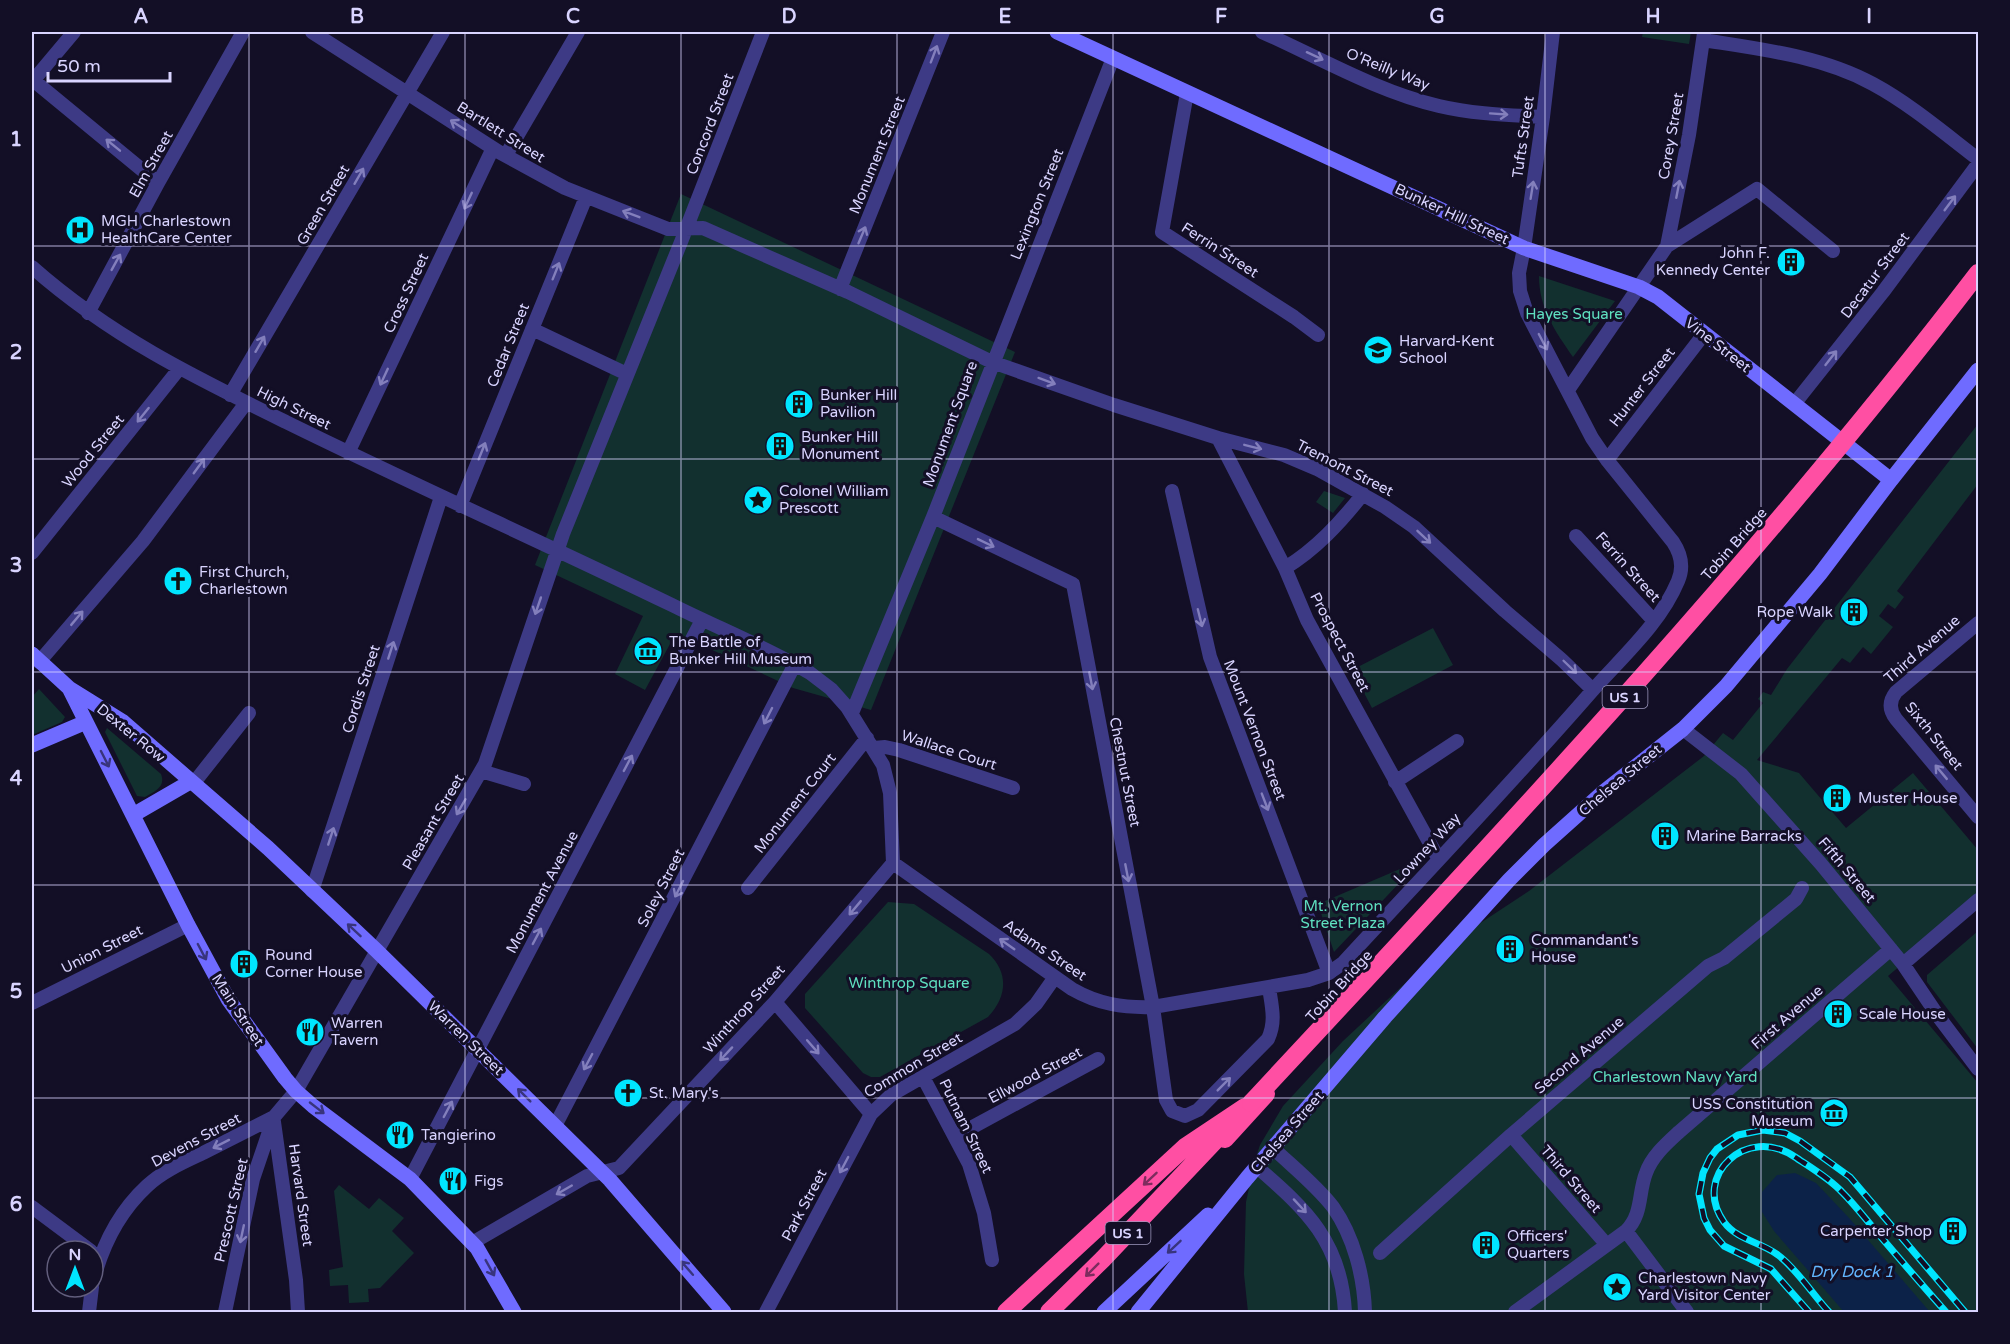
<svg xmlns="http://www.w3.org/2000/svg" width="2010" height="1344" font-family="'Varela Round',sans-serif">
<style>
.green{fill:#12302f}
.water{fill:#0c2248}
.lines{fill:none;stroke-linecap:round;stroke-linejoin:round}
.street{stroke:#3d3a85;stroke-width:14}
.secondary{stroke:#6f6bff;stroke-width:15}
.highway{stroke:#ff4fa3;stroke-width:18}
.rail-casing{stroke:#00e5ff;stroke-width:7}
.rail{stroke:#130f26;stroke-width:4.5;stroke-dasharray:14;stroke-linecap:butt}
.highway-bridge{stroke:#ff4fa3;stroke-width:18}
.oneway{stroke:#837fbc}
.oneway2{stroke:#38347d}
.oneway3{stroke:#7d2c5e}
.grid{fill:none;stroke:#d9d4ff;stroke-width:1.5;stroke-opacity:0.55}
.labels{text-anchor:middle;dominant-baseline:central;stroke-width:6;stroke-linejoin:round;paint-order:stroke}
.shield{fill:#130f26;stroke:#9e99be;stroke-width:1.5}
.shield-label{font-size:14px;font-weight:bold;fill:#d9d4ff}
.street-label{font-size:15px;fill:#d9d4ff;stroke:#130f26}
.poi-label{font-size:15px;fill:#d9d4ff;stroke:#130f26;text-anchor:start}
.park-label{font-size:15px;fill:#5fe0c0;stroke:#130f26}
.water-label{font-size:16px;font-style:italic;fill:#62b6ff;stroke:#130f26}
.neatline{fill:none;stroke:#d9d4ff;stroke-width:2}
.grid-label{font-size:20px;text-anchor:middle;font-weight:bold;fill:#d9d4ff}
</style>
<rect width="100%" height="100%" fill="#130f26"/>
<path class="green" d="M1643 32H1691L1689 44 1642 37Z
M681 194 1015 352 871 710 793 688 676 633 645 690 615 674 643 616 535 565Z
M1539 276 1615 301 1573 357C1555 331 1539 308 1539 276Z
M1978 424V484L1897 591 1904 597 1895 609 1888 604 1879 616 1893 627 1871 654 1863 647 1850 663 1842 658 1757 760 1799 773 1846 828 1913 773 1978 850V900L1888 976 1978 1083V1312H1248L1244 1274 1246 1202 1255 1160 1260 1145 1283 1106 1343 1041 1444 947 1529 891 1704 756 1723 733 1733 740 1763 703 1758 699 1763 692 1771 695 1787 669Z
M1324 491 1345 498 1333 513 1316 502Z
M1433 628 1453 665 1372 708 1352 670Z
M39 689 65 717 62 722 32 735V697Z
M107 728 161 774C166 787 155 791 145 797L137 796 105 732Z
M1421 860 1334 952 1318 904Z
M888 902 914 904 989 954C1009 973 1007 997 988 1017L880 1077H871L863 1073 805 1008V994Z
M1978 931V1049L1927 982V975Z
M339 1185 369 1209 379 1198 404 1218 392 1231 414 1253 380 1288 368 1289 369 1302 349 1303 348 1285 330 1286 329 1270 343 1267 334 1191Z"/>
<path class="water" d="M1795 1173 1816 1183 1850 1219 1930 1312H1844L1774 1231 1762 1212V1192L1777 1175Z"/>
<g class="lines">
<path class="street" d="M312 32 499 152 565 188 668 229 703 228 848 292 992 362 1114 405 1218 438 1284 455 1317 469 1385 507 1414 527 1505 611 1562 660 1593 690
M1262 32C1318 57 1378 92 1439 106 1473 114 1508 115 1543 117
M1703 40C1760 49 1822 56 1873 84 1910 104 1944 133 1978 159
M33 80 158 183
M32 82 74 32
M1187 93 1162 232 1294 317 1318 335
M506 155 578 32
M1667 246 1689 135 1704 33
M32 267C110 336 194 377 286 422 414 485 544 543 672 605 718 628 766 647 810 673L831 689 847 707 883 765 890 793 893 863 775 1002 619 1168 587 1176 472 1243
M840 289 943 32
M88 313 158 183 243 32
M532 329 627 374
M1568 390 1667 246 1757 189 1833 251
M230 395 443 32
M1795 403 1883 292 1978 164
M1218 438 1285 568 1307 620 1438 858
M348 453 493 148
M1607 460 1704 334
M1172 491 1210 657 1329 973
M460 506 586 197
M933 517 1073 584 1153 1007 1166 1100 1172 1111 1185 1116 1198 1110 1268 1039C1276 1022 1272 1007 1269 988
M1576 536 1654 621
M32 553 179 369
M1285 568C1316 549 1340 523 1363 494
M1978 623 1896 692C1889 701 1889 710 1896 719L1978 817
M39 662 143 541 246 403
M852 713 933 517 1113 58
M1683 729 1741 774 1821 864 1903 964 1938 1016 1978 1069
M874 748 885 747 899 750 1013 788
M481 771 524 784
M1395 782 1457 741
M193 784 249 713
M893 863 1072 989C1098 1004 1123 1008 1153 1007L1308 980 1329 973 1343 963C1426 873 1511 784 1592 691 1622 657 1660 624 1678 581 1684 567 1681 554 1673 542L1607 460 1592 438 1527 313 1520 291 1519 273 1524 248 1543 117 1553 32
M748 888 867 738
M312 891 441 497
M1903 964 1978 900
M775 1002 871 1114
M32 1003 188 925
M923 1077 969 1164 984 1213 992 1260
M274 1122 296 1280 298 1312
M555 1126 795 664
M1511 1135 1607 1245
M956 1136 1098 1059
M1273 1148C1293 1167 1316 1185 1333 1207 1354 1237 1364 1277 1365 1312
M1257 1167C1307 1210 1341 1242 1345 1312
M410 1179 702 620
M32 1207 91 1251
M1626 1231 1687 1312
M1380 1253 1511 1135 1708 966 1724 958 1796 899 1802 888
M93 1282C102 1246 120 1211 147 1186 163 1171 184 1162 203 1153 227 1141 250 1129 274 1117
M89 1312 92 1287
M225 1312 253 1179 274 1117 296 1091 485 764 563 534 681 242 763 32
M766 1312 871 1114 891 1095 1015 1024 1036 1004 1055 977
M1515 1312 1626 1231C1643 1214 1638 1193 1646 1173 1652 1156 1667 1143 1679 1132L1891 949"/>
<path class="secondary" d="M1057 32 1524 248 1639 287 1658 297 1891 480
M32 654 69 688 188 925 228 999 285 1078 296 1091 313 1106 410 1179 477 1248 514 1312
M69 688 122 721 268 848 377 951 610 1180 724 1312
M32 745 86 722
M133 815 190 782
M1104 1312 1208 1215
M1138 1312 1247 1178 1385 1017 1509 880 1544 845 1601 794 1683 729 1726 686 1820 574 1891 480 1978 370"/>
<path class="highway" d="M1225 1139 1266 1094
M1006 1312 1185 1147 1245 1107
M1049 1312 1103 1259 1229 1126"/>
<g class="rail-casing">
<path id="rail" d="M1809 1312 1771 1269 1724 1246 1710 1230 1704 1218 1699 1194 1703 1173 1710 1158 1717 1149 1738 1135 1763 1130 1785 1133 1800 1141 1850 1177 1965 1312
M1829 1312C1814 1296 1795 1267 1778 1255 1761 1242 1737 1240 1724 1222 1691 1176 1747 1124 1795 1157 1810 1167 1829 1178 1842 1192 1854 1204 1864 1217 1875 1230 1898 1257 1922 1285 1946 1312"/>
</g>
<use href="#rail" class="rail"/>
<path class="highway-bridge" d="M1251 1103C1502 833 1754 565 1978 273"/>
</g>
<defs><path id="oneway-shaft" d="M-6 0H5M1.5-3L5.5 0L1.5 3" fill="none" stroke-width="1.6" stroke-linecap="round" stroke-linejoin="round" transform="scale(1.5)"/></defs>
<g class="oneway">
<use href="#oneway-shaft" transform="translate(934 54) rotate(-69)"/>
<use href="#oneway-shaft" transform="translate(1315 56) rotate(25)"/>
<use href="#oneway-shaft" transform="translate(1499 114) rotate(4)"/>
<use href="#oneway-shaft" transform="translate(458 125) rotate(-147)"/>
<use href="#oneway-shaft" transform="translate(113 145) rotate(-141)"/>
<use href="#oneway-shaft" transform="translate(359 176) rotate(-60)"/>
<use href="#oneway-shaft" transform="translate(1678 189) rotate(-79)"/>
<use href="#oneway-shaft" transform="translate(1532 190) rotate(-81)"/>
<use href="#oneway-shaft" transform="translate(468 201) rotate(115)"/>
<use href="#oneway-shaft" transform="translate(1950 203) rotate(-53)"/>
<use href="#oneway-shaft" transform="translate(631 214) rotate(-159)"/>
<use href="#oneway-shaft" transform="translate(862 235) rotate(-67)"/>
<use href="#oneway-shaft" transform="translate(116 262) rotate(-61)"/>
<use href="#oneway-shaft" transform="translate(556 271) rotate(-68)"/>
<use href="#oneway-shaft" transform="translate(1543 342) rotate(62)"/>
<use href="#oneway-shaft" transform="translate(260 344) rotate(-60)"/>
<use href="#oneway-shaft" transform="translate(1831 358) rotate(-52)"/>
<use href="#oneway-shaft" transform="translate(384 377) rotate(115)"/>
<use href="#oneway-shaft" transform="translate(1047 381) rotate(20)"/>
<use href="#oneway-shaft" transform="translate(143 415) rotate(129)"/>
<use href="#oneway-shaft" transform="translate(1253 447) rotate(14)"/>
<use href="#oneway-shaft" transform="translate(482 451) rotate(-68)"/>
<use href="#oneway-shaft" transform="translate(199 466) rotate(-54)"/>
<use href="#oneway-shaft" transform="translate(1424 537) rotate(43)"/>
<use href="#oneway-shaft" transform="translate(986 543) rotate(26)"/>
<use href="#oneway-shaft" transform="translate(538 606) rotate(109)"/>
<use href="#oneway-shaft" transform="translate(77 618) rotate(-50)"/>
<use href="#oneway-shaft" transform="translate(1200 618) rotate(76)"/>
<use href="#oneway-shaft" transform="translate(391 650) rotate(-72)"/>
<use href="#oneway-shaft" transform="translate(1570 667) rotate(44)"/>
<use href="#oneway-shaft" transform="translate(1091 681) rotate(79)"/>
<use href="#oneway-shaft" transform="translate(768 716) rotate(117)"/>
<use href="#oneway-shaft" transform="translate(628 763) rotate(-62)"/>
<use href="#oneway-shaft" transform="translate(1941 772) rotate(-130)"/>
<use href="#oneway-shaft" transform="translate(1265 802) rotate(69)"/>
<use href="#oneway-shaft" transform="translate(461 807) rotate(120)"/>
<use href="#oneway-shaft" transform="translate(331 836) rotate(-72)"/>
<use href="#oneway-shaft" transform="translate(1127 873) rotate(79)"/>
<use href="#oneway-shaft" transform="translate(679 889) rotate(117)"/>
<use href="#oneway-shaft" transform="translate(855 908) rotate(130)"/>
<use href="#oneway-shaft" transform="translate(537 936) rotate(-62)"/>
<use href="#oneway-shaft" transform="translate(1007 944) rotate(-145)"/>
<use href="#oneway-shaft" transform="translate(813 1047) rotate(49)"/>
<use href="#oneway-shaft" transform="translate(726 1054) rotate(133)"/>
<use href="#oneway-shaft" transform="translate(588 1062) rotate(118)"/>
<use href="#oneway-shaft" transform="translate(1224 1084) rotate(-45)"/>
<use href="#oneway-shaft" transform="translate(448 1109) rotate(-62)"/>
<use href="#oneway-shaft" transform="translate(221 1144) rotate(153)"/>
<use href="#oneway-shaft" transform="translate(844 1165) rotate(118)"/>
<use href="#oneway-shaft" transform="translate(564 1190) rotate(150)"/>
<use href="#oneway-shaft" transform="translate(1300 1206) rotate(47)"/>
<use href="#oneway-shaft" transform="translate(242 1234) rotate(102)"/>
</g>
<g class="oneway2">
<use href="#oneway-shaft" transform="translate(105 759) rotate(63)"/>
<use href="#oneway-shaft" transform="translate(354 930) rotate(-137)"/>
<use href="#oneway-shaft" transform="translate(202 952) rotate(62)"/>
<use href="#oneway-shaft" transform="translate(524 1095) rotate(-135)"/>
<use href="#oneway-shaft" transform="translate(317 1108) rotate(38)"/>
<use href="#oneway-shaft" transform="translate(1174 1247) rotate(137)"/>
<use href="#oneway-shaft" transform="translate(490 1268) rotate(61)"/>
<use href="#oneway-shaft" transform="translate(687 1268) rotate(-131)"/>
</g>
<g class="oneway3">
<use href="#oneway-shaft" transform="translate(1150 1179) rotate(137)"/>
<use href="#oneway-shaft" transform="translate(1092 1270) rotate(135)"/>
</g>
<path class="grid" d="M249 32V1312M465 32V1312M681 32V1312M897 32V1312M1113 32V1312M1329 32V1312M1545 32V1312M1761 32V1312M32 246H1978M32 459H1978M32 672H1978M32 885H1978M32 1098H1978"/>
<defs>
<g id="hospital-disc" transform="scale(1.5)"><circle r="9.5" fill="#00e5ff" stroke="#130f26"/><path d="M-5-5h3v3.5h4V-5h3V5h-3V1.5h-4V5h-3Z" fill="#111"/></g>
<g id="building-disc" transform="scale(1.5)"><circle r="9.5" fill="#00e5ff" stroke="#130f26"/><path d="M-4-6H4V6H1V3H-1V6H-4ZM-2.5-4.3h1.7v1.8h-1.7ZM.8-4.3h1.7v1.8H.8ZM-2.5-1h1.7V.8h-1.7ZM.8-1h1.7V.8H.8Z" fill="#111"/></g>
<g id="school-disc" transform="scale(1.5)"><circle r="9.5" fill="#00e5ff" stroke="#130f26"/><path d="M0-5L7-2L0 1L-7-2ZM-4 1L0 2.5L4 1V4Q0 6-4 4Z" fill="#111"/></g>
<g id="sight-disc" transform="scale(1.5)"><circle r="9.5" fill="#00e5ff" stroke="#130f26"/><path d="M0-6L1.8-2.2L6-1.7L2.9 1.2L3.7 5.4L0 3.3L-3.7 5.4L-2.9 1.2L-6-1.7L-1.8-2.2Z" fill="#111"/></g>
<g id="church-disc" transform="scale(1.5)"><circle r="9.5" fill="#00e5ff" stroke="#130f26"/><path d="M-1.2-6h2.4v3.5h3.3v2.4h-3.3V6h-2.4V-.1h-3.3v-2.4h3.3Z" fill="#111"/></g>
<g id="museum-disc" transform="scale(1.5)"><circle r="9.5" fill="#00e5ff" stroke="#130f26"/><path d="M0-6L6-3V-2H-6V-3ZM-5-1h2V3h-2ZM-1-1h2V3h-2ZM3-1h2V3H3ZM-6 4H6V6H-6Z" fill="#111"/></g>
<g id="restaurant-disc" transform="scale(1.5)"><circle r="9.5" fill="#00e5ff" stroke="#130f26"/><path d="M-5-6h1v4h1v-4h1v4h1v-4h1v5L-1.5 .5V6h-2V.5L-5-1ZM5-6V6H3V1.5H1.5Q1.5-4 5-6Z" fill="#111"/></g>
</defs>
<g fill-rule="evenodd">
<use href="#hospital-disc" x="80" y="230"/>
<use href="#building-disc" x="1791" y="262"/>
<use href="#school-disc" x="1378" y="350"/>
<use href="#building-disc" x="799" y="404"/>
<use href="#building-disc" x="780" y="446"/>
<use href="#sight-disc" x="758" y="500"/>
<use href="#church-disc" x="178" y="581"/>
<use href="#building-disc" x="1854" y="612"/>
<use href="#museum-disc" x="648" y="651"/>
<use href="#building-disc" x="1837" y="798"/>
<use href="#building-disc" x="1665" y="836"/>
<use href="#building-disc" x="1510" y="949"/>
<use href="#building-disc" x="244" y="964"/>
<use href="#building-disc" x="1838" y="1014"/>
<use href="#restaurant-disc" x="310" y="1032"/>
<use href="#church-disc" x="628" y="1093"/>
<use href="#museum-disc" x="1834" y="1113"/>
<use href="#restaurant-disc" x="400" y="1135"/>
<use href="#restaurant-disc" x="453" y="1181"/>
<use href="#building-disc" x="1953" y="1231"/>
<use href="#building-disc" x="1486" y="1245"/>
<use href="#sight-disc" x="1617" y="1287"/>
</g>
<g class="labels">
<g class="shield">
<rect x="1602.5" y="686" width="45" height="22" rx="4.5"/>
<rect x="1105.5" y="1222" width="45" height="22" rx="4.5"/>
</g>
<g class="shield-label">
<text x="1625" y="697">US 1</text>
<text x="1128" y="1233">US 1</text>
</g>
<g class="street-label">
<text transform="translate(1388 69) rotate(22)">O'Reilly Way</text>
<text transform="translate(710 124) rotate(-69)">Concord Street</text>
<text transform="translate(501 132) rotate(32)">Bartlett Street</text>
<text transform="translate(1671 136) rotate(-80)">Corey Street</text>
<text transform="translate(1523 137) rotate(-82)">Tufts Street</text>
<text transform="translate(877 155) rotate(-68)">Monument Street</text>
<text transform="translate(151 164) rotate(-61)">Elm Street</text>
<text transform="translate(1037 204) rotate(-68)">Lexington Street</text>
<text transform="translate(323 205) rotate(-60)">Green Street</text>
<text transform="translate(1452 214) rotate(25)">Bunker Hill Street</text>
<text transform="translate(1220 250) rotate(33)">Ferrin Street</text>
<text transform="translate(1875 275) rotate(-53)">Decatur Street</text>
<text transform="translate(406 293) rotate(-65)">Cross Street</text>
<text transform="translate(508 345) rotate(-68)">Cedar Street</text>
<text transform="translate(1718 345) rotate(38)">Vine Street</text>
<text transform="translate(1642 387) rotate(-52)">Hunter Street</text>
<text transform="translate(294 408) rotate(26)">High Street</text>
<text transform="translate(950 424) rotate(-70)">Monument Square</text>
<text transform="translate(93 451) rotate(-51)">Wood Street</text>
<text transform="translate(1345 468) rotate(27)">Tremont Street</text>
<text transform="translate(1734 544) rotate(-49)">Tobin Bridge</text>
<text transform="translate(1628 567) rotate(48)">Ferrin Street</text>
<text transform="translate(1340 642) rotate(62)">Prospect Street</text>
<text transform="translate(1922 649) rotate(-41)">Third Avenue</text>
<text transform="translate(361 689) rotate(-72)">Cordis Street</text>
<text transform="translate(1255 730) rotate(69)">Mount Vernon Street</text>
<text transform="translate(131 733) rotate(39)">Dexter Row</text>
<text transform="translate(1934 736) rotate(51)">Sixth Street</text>
<text transform="translate(949 750) rotate(18)">Wallace Court</text>
<text transform="translate(1125 772) rotate(79)">Chestnut Street</text>
<text transform="translate(1620 780) rotate(-40)">Chelsea Street</text>
<text transform="translate(795 803) rotate(-52)">Monument Court</text>
<text transform="translate(433 822) rotate(-60)">Pleasant Street</text>
<text transform="translate(1427 848) rotate(-47)">Lowney Way</text>
<text transform="translate(1847 870) rotate(50)">Fifth Street</text>
<text transform="translate(661 888) rotate(-63)">Soley Street</text>
<text transform="translate(542 892) rotate(-62)">Monument Avenue</text>
<text transform="translate(102 949) rotate(-27)">Union Street</text>
<text transform="translate(1045 950) rotate(34)">Adams Street</text>
<text transform="translate(1339 986) rotate(-48)">Tobin Bridge</text>
<text transform="translate(744 1009) rotate(-48)">Winthrop Street</text>
<text transform="translate(238 1010) rotate(57)">Main Street</text>
<text transform="translate(1787 1017) rotate(-41)">First Avenue</text>
<text transform="translate(466 1038) rotate(44)">Warren Street</text>
<text transform="translate(1579 1055) rotate(-40)">Second Avenue</text>
<text transform="translate(913 1065) rotate(-31)">Common Street</text>
<text transform="translate(1035 1075) rotate(-28)">Ellwood Street</text>
<text transform="translate(966 1126) rotate(64)">Putnam Street</text>
<text transform="translate(1287 1132) rotate(-49)">Chelsea Street</text>
<text transform="translate(196 1140) rotate(-28)">Devens Street</text>
<text transform="translate(1571 1179) rotate(49)">Third Street</text>
<text transform="translate(301 1195) rotate(82)">Harvard Street</text>
<text transform="translate(804 1205) rotate(-62)">Park Street</text>
<text transform="translate(231 1210) rotate(-77)">Prescott Street</text>
</g>
<g class="poi-label">
<text x="101" y="221">MGH Charlestown<tspan x="101" dy="17">HealthCare Center</tspan></text>
<text x="1770" y="253" text-anchor="end">John F.<tspan x="1770" dy="17">Kennedy Center</tspan></text>
<text x="1399" y="341">Harvard-Kent<tspan x="1399" dy="17">School</tspan></text>
<text x="820" y="395">Bunker Hill<tspan x="820" dy="17">Pavilion</tspan></text>
<text x="801" y="437">Bunker Hill<tspan x="801" dy="17">Monument</tspan></text>
<text x="779" y="491">Colonel William<tspan x="779" dy="17">Prescott</tspan></text>
<text x="199" y="572">First Church,<tspan x="199" dy="17">Charlestown</tspan></text>
<text x="1833" y="612" text-anchor="end">Rope Walk</text>
<text x="669" y="642">The Battle of<tspan x="669" dy="17">Bunker Hill Museum</tspan></text>
<text x="1858" y="798">Muster House</text>
<text x="1686" y="836">Marine Barracks</text>
<text x="1531" y="940">Commandant's<tspan x="1531" dy="17">House</tspan></text>
<text x="265" y="955">Round<tspan x="265" dy="17">Corner House</tspan></text>
<text x="1859" y="1014">Scale House</text>
<text x="331" y="1023">Warren<tspan x="331" dy="17">Tavern</tspan></text>
<text x="649" y="1093">St. Mary's</text>
<text x="1813" y="1104" text-anchor="end">USS Constitution<tspan x="1813" dy="17">Museum</tspan></text>
<text x="421" y="1135">Tangierino</text>
<text x="474" y="1181">Figs</text>
<text x="1932" y="1231" text-anchor="end">Carpenter Shop</text>
<text x="1507" y="1236">Officers'<tspan x="1507" dy="17">Quarters</tspan></text>
<text x="1638" y="1278">Charlestown Navy<tspan x="1638" dy="17">Yard Visitor Center</tspan></text>
</g>
<g class="park-label">
<text x="1574" y="314">Hayes Square</text>
<text x="1343" y="906">Mt. Vernon<tspan x="1343" dy="17">Street Plaza</tspan></text>
<text x="909" y="983">Winthrop Square</text>
<text x="1675" y="1077">Charlestown Navy Yard</text>
</g>
<g class="water-label">
<text x="1852" y="1272">Dry Dock 1</text>
</g>
</g>
<rect width="2010" height="1344" fill="none" stroke="#130f26" stroke-width="66"/>
<g transform="translate(75 1269)"><circle r="28" fill="#130f26" stroke="#625e7d" stroke-width="1.5"/>
<path d="M0-4.5L10 22L0 15L-10 22Z" fill="#00e5ff"/>
<text y="-9" font-size="16" font-weight="bold" text-anchor="middle" fill="#d9d4ff">N</text>
</g>
<path d="M48 72v9h122v-9" fill="none" stroke="#d9d4ff" stroke-width="3"/>
<text x="57" y="72" font-size="18" fill="#d9d4ff" stroke="#130f26" stroke-width="4.5" paint-order="stroke">50 m</text>
<rect x="33" y="33" width="1944" height="1278" class="neatline"/>
<g class="grid-label">
<text x="141" y="23">A</text>
<text x="357" y="23">B</text>
<text x="573" y="23">C</text>
<text x="789" y="23">D</text>
<text x="1005" y="23">E</text>
<text x="1221" y="23">F</text>
<text x="1437" y="23">G</text>
<text x="1653" y="23">H</text>
<text x="1869" y="23">I</text>
<text x="16" y="146">1</text>
<text x="16" y="359">2</text>
<text x="16" y="572">3</text>
<text x="16" y="785">4</text>
<text x="16" y="998">5</text>
<text x="16" y="1211">6</text>
</g>
</svg>
